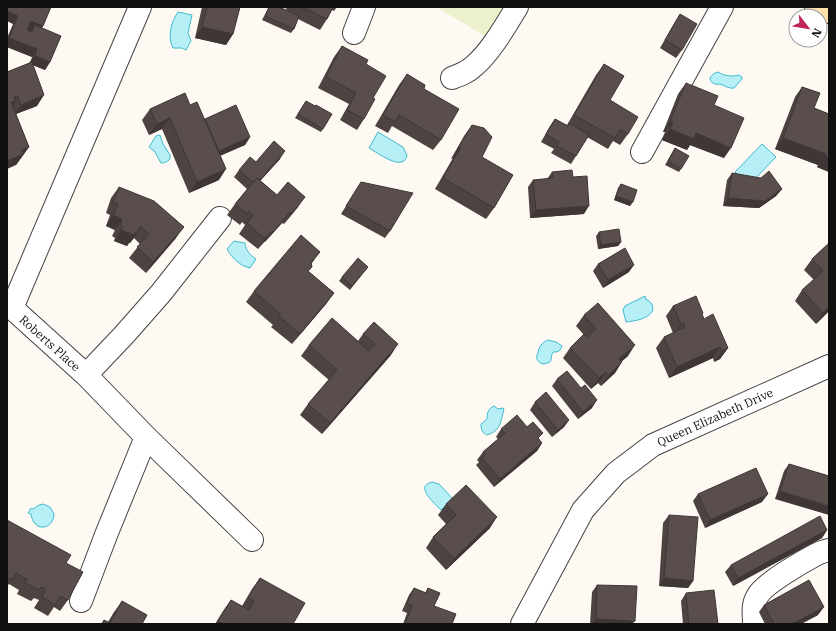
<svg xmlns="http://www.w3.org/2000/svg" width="836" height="631" font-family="'IBM Plex Serif',serif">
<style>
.pitch{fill:#eef1cd}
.water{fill:#b7eff6;stroke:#3ebace}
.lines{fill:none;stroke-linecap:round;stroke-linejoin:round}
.street-casing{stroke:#434343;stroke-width:24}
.secondary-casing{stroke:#323232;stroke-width:24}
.street{stroke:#fff;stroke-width:22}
.secondary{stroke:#ffe1ae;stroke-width:22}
.wall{fill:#4d4341}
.shaded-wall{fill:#3e3735}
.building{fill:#594e4c;stroke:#3e3735}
.labels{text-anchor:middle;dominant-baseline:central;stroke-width:4;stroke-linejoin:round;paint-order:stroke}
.street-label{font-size:12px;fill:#101010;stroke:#fff}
</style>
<rect width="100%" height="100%" fill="#fff9f3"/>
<path class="pitch" d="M439 7H504L486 37 438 8Z"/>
<path class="water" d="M178 12 192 15 188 33 191 41 186 50 182 48H173C167 37 171 22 178 12Z
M718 72C725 76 731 77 739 75L742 77V79L734 88C728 89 725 85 719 84 717 84 715 85 713 83 706 79 713 73 718 72Z
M378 132 403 147 407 155C404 173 378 153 369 148Z
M160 135 163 144 170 155V159C167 162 165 163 161 163L155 152 149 147 156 136Z
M762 144 776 157 752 182H745L735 172Z
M234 241 245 243C246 251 250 255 256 259L250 268C240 266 232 258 227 249Z
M645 296 646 300H648L652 304 653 310C649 319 635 321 626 322L623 310 625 306Z
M548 340 556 342 562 346C560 351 559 352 553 352 549 360 555 362 543 364 538 362 536 360 537 355L538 353C539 347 541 343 548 340Z
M494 406 498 409 503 408 504 409C501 420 501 431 487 435 482 433 481 429 481 424L487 419C487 413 488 409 494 406Z
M433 482 437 484 438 483 453 499 441 510C435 504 413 485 433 482Z
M43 504 50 507 54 514C53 531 33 532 31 514L28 513 31 508 33 509 39 505Z"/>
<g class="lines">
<g class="street-casing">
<path id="street" d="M140 7 12 308 86 375 146 437 252 540
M354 33 364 7
M452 78C460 75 468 72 474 66 490 53 506 25 517 7
M642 152 722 7
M86 375 124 335 161 293 220 218
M81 601 106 535 146 437
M522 624 583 510 616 473 653 445 829 366
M754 624C754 615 752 605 757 597 763 584 804 561 817 554 821 552 825 551 829 550"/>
</g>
<g class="secondary-casing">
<path id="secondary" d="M816 7 829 12"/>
</g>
<use href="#street" class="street"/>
<use href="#secondary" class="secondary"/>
</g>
<path class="wall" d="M7 7 43 26 42 28 50 62 45 70 32 65 37 106 16 114 29 147 16 165 7 72 30 63 32 57 7 47V38L13 24Z
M202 7H240L233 34 226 45 195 38Z
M269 7H279L286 10 287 9 282 7H337L334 11 332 10 327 19 320 30 298 19 294 29 291 33 262 20Z
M680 14 682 50 676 58 660 48 675 22Z
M342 46 366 64 373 98 364 119 357 130 340 120 349 104 318 88 334 57Z
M604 64 610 100 628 134 620 145 613 141 608 149 587 137 576 156 571 164 551 153 554 149 541 142 550 126 555 119 567 125 596 75Z
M407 74 424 89 441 140 433 150 392 126 388 133 375 126 399 85Z
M686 83 714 105 724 158 690 145 687 150 662 140 665 132H663L678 94Z
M802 87 814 108 829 114V172L817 167 818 165 775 149 795 97Z
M306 101 323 129 321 132 295 118Z
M190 105 205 119 250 137 245 145 220 156 219 180 189 193 162 129 149 135 142 120 150 109Z
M472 125 482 157 494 208 486 219 435 189 453 158 451 159 464 136Z
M675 148 681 169 679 172 665 165Z
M280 159 260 181 277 195 298 207 284 224 282 223 265 242H264L258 249 239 234 245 225 242 222 240 225 227 215 235 204 247 189 234 177 239 170 256 162Z
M552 172 584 214 530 218 528 187 533 180 547 179Z
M732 173 782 189 776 196 759 208 723 206 727 180Z
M361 182 390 231 385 238 341 214Z
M621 184 630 206 614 200 618 188Z
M119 187 176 238 146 273 129 258 140 244 134 238 130 243H129L127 246 114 241 115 238 112 236 115 230 106 226 110 215 106 213 111 198Z
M599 232 621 242 618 246 598 249 596 236Z
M829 243V311L816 324 795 301 802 290 814 280 804 270 812 259Z
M311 264 308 272 334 293 326 304 292 344 271 327 273 325 246 302 254 291Z
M598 264 629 272 603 288 593 271Z
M368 267 350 290 339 281 342 277Z
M673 306 703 313 702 315 704 319 728 348 720 359 714 362 713 358 669 378 656 348 664 337 673 333 666 316Z
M584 315 628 356 622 361 615 373 601 386 598 383 591 389 563 358 570 348 584 335 576 326Z
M363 334 391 355 322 434 300 415 308 404 329 380 301 356 309 345 358 341Z
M557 379 592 408 578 419 552 386Z
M535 402 569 420 564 427 552 437 530 410Z
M527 427 542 443 537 451 494 487 476 465 479 462 477 460 483 452 498 439 496 437 501 429Z
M789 464 829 476 775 499 784 471Z
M698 494 762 502 705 528 693 501Z
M446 504 490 528 446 570 426 548 433 537 446 524 438 515Z
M669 515 693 581 688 588 659 586 663 523Z
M7 520 66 563 68 600 60 611 54 607 48 616 34 608 39 600 34 598 31 601 17 594 19 590 9 584 7 586Z
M827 530 822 538 733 586 725 572 731 565Z
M260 578 293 624H215L223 611 231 600 242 606 252 589Z
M597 585 632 624H590L592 592Z
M414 588 425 593 428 588 434 606 452 624H403L407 613 402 611 409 595Z
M686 593 718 624H683L681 601Z
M122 601 142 624H101L104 620 108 622 114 612Z
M764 605 818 615 801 624H765L759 612Z"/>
<path class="shaded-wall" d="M7 11 18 16 13 24 7 21Z
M31 21 43 26 38 34 35 25 31 31 26 29Z
M202 27 233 34 226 45 195 38Z
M9 38 37 49 32 57 7 47V41Z
M35 56 50 62 45 70 29 63Z
M44 95 37 106 13 115 21 105Z
M18 96 14 101H16L8 111 7 108 14 97Z
M170 118 162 129 149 135 157 124Z
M670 121 673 122 665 132H663Z
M670 129 696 133 731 148 724 158 690 145 687 150 662 140Z
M250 137 245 145 214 158 219 151Z
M783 138 826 154 818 165 775 149Z
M29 147 16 165 7 169V161L22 150Z
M461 147 453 158 451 159 458 148Z
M285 151 280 159 252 190 258 183Z
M825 156 829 158V172L817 167Z
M226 169 219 180 189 193 197 182Z
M782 189 776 196 759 208 723 206 728 198Z
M616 196 633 202 630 206 614 200Z
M305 197 298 207 284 224 292 213Z
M589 206 584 214 530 218 536 210Z
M290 212 282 223 265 242 273 232Z
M113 215 122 219 115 230 106 226Z
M184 227 176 238 146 273 153 262Z
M121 230 138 232 130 243H129L127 246 114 241Z
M272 231 264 242 258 249 265 239Z
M621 242 618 246 598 249 601 245Z
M320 252 312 263 304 273 311 262Z
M634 265 629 272 603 288 608 280Z
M334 293 326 304 292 344 300 334Z
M829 307V311L816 324 823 313Z
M683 323 675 334 674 335 681 324Z
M398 344 391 355 322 434 330 423Z
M635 345 628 356 612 370 619 359Z
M720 347 713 358 669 378 677 367Z
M728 348 720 359 714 362 722 351Z
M622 362 615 373 601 386 609 375Z
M606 372 598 383 591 389 599 378Z
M597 400 592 408 578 419 583 412Z
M569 420 564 427 552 437 558 430Z
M542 443 537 451 494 487 500 479Z
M780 491 829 506V515L775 499Z
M768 494 762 502 705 528 710 520Z
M497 517 490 528 446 570 454 559Z
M827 530 822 538 733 586 738 578Z
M664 578 693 581 688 588 659 586Z
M824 607 818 615 801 624H792Z
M596 619 635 621 632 624H592Z"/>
<path class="building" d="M7 7H51L43 26 31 21 27 30 32 32 35 25 61 36 50 62 35 56 37 49 9 38 18 16 7 11Z
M207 7H240L233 34 202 27Z
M269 7H279L299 16 294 29 265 16Z
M302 7H333L327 19Z
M680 14 697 24 682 50 665 40Z
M342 46 368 60 366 64 386 76 373 98 375 99 364 119 347 110 356 93 326 77Z
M32 62 44 95 21 105 18 96 14 97 16 101 11 102 29 147 22 150 24 154 7 161V72Z
M604 64 624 76 610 100 638 117 628 134 620 130 615 138 574 115Z
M407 74 425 85 424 89 459 109 441 140 399 115 395 122 383 115Z
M686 83 718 96 714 105 744 118 731 148 696 133 694 139 670 129 673 122 670 121Z
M802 87 820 93 814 108 829 114V158L825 156 826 154 783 138Z
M185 93 190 105 197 102 226 169 197 182 170 118 157 124 150 109Z
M306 101 315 106 316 105 332 114 323 129 298 114Z
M236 105 250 137 219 151 205 119Z
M555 119 568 126 569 123 589 135 576 156 557 146 559 142 546 134Z
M472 125 484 128 492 137 482 157 513 175 494 208 443 178 461 147 458 148Z
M274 141 285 151 260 180 257 178 253 182 239 170 250 157 256 162Z
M675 148 689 156 681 169 668 161Z
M572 170 573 177 587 176 589 206 536 210 533 180 553 178 552 172Z
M769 171 782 189 765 201 728 198 732 173 761 178Z
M257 178 277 195 288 182 305 197 292 213 290 212 273 232 272 231 265 239 247 223 253 215 249 211 247 214 235 204Z
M361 182 413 193 390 231 346 206Z
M621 184 637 190 633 202 616 196Z
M119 187 154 201 184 227 153 262 137 247 149 234 140 226 138 232H136L134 235 121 230 123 227 120 225 122 219 113 215 118 204 113 202Z
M619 229 621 242 601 245 599 232Z
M301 235 320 252 311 262 312 267 308 271 334 293 300 334 279 316 280 314 254 291Z
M829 243V307L823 313 802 290 823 271 812 259Z
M625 248 634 265 608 280 598 264Z
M358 258 368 267 352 286 342 277Z
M696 296 703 313 702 314 704 319 713 314 728 348 722 351 720 347 677 367 664 337 685 327 683 323 681 324 673 306Z
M598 303 635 345 619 359 622 362 609 375 606 372 599 378 570 348 584 334 587 337 596 329 584 315Z
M332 318 369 351 375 344 363 334 374 322 398 344 330 423 308 404 337 370 309 345Z
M567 371 581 388 585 385 597 400 583 412 557 379Z
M546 392 569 420 558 430 535 402Z
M517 415 527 427 533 422 543 433 538 438 542 443 500 479 482 458 485 455 483 452 505 433 501 429Z
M789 464 829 476V506L780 491Z
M756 468 768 494 710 520 698 494Z
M466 485 497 517 454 559 433 537 456 515 446 504Z
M669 515 698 517 693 581 664 578Z
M820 516 827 530 738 578 731 565Z
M7 520 71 555 66 563 83 572 68 600 60 596 55 605 42 597 46 589 41 587 39 590 25 583 27 579 16 573 12 580 7 577Z
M260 578 305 603 293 624H224L218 621 231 600 249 610 254 601 248 598Z
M809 580 824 607 792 624H774L764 605Z
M597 585 637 586 635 621 596 619Z
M414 588 426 593 428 588 440 593 434 606 456 614 452 624H405L412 606 407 603Z
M714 590 718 624H689L686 593Z
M122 601 147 615 142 624H102L104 620 110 623Z"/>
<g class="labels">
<g class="street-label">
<text transform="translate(50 343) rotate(42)">Roberts Place</text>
<text transform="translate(715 417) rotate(-24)">Queen Elizabeth Drive</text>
</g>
</g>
<rect width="836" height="631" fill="none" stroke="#101010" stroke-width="16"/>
<g transform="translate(808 28) rotate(121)"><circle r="19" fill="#ffffff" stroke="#9f9f9f"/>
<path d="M0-3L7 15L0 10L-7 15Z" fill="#c12756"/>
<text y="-6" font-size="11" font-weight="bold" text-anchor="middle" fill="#101010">N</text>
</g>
</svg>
